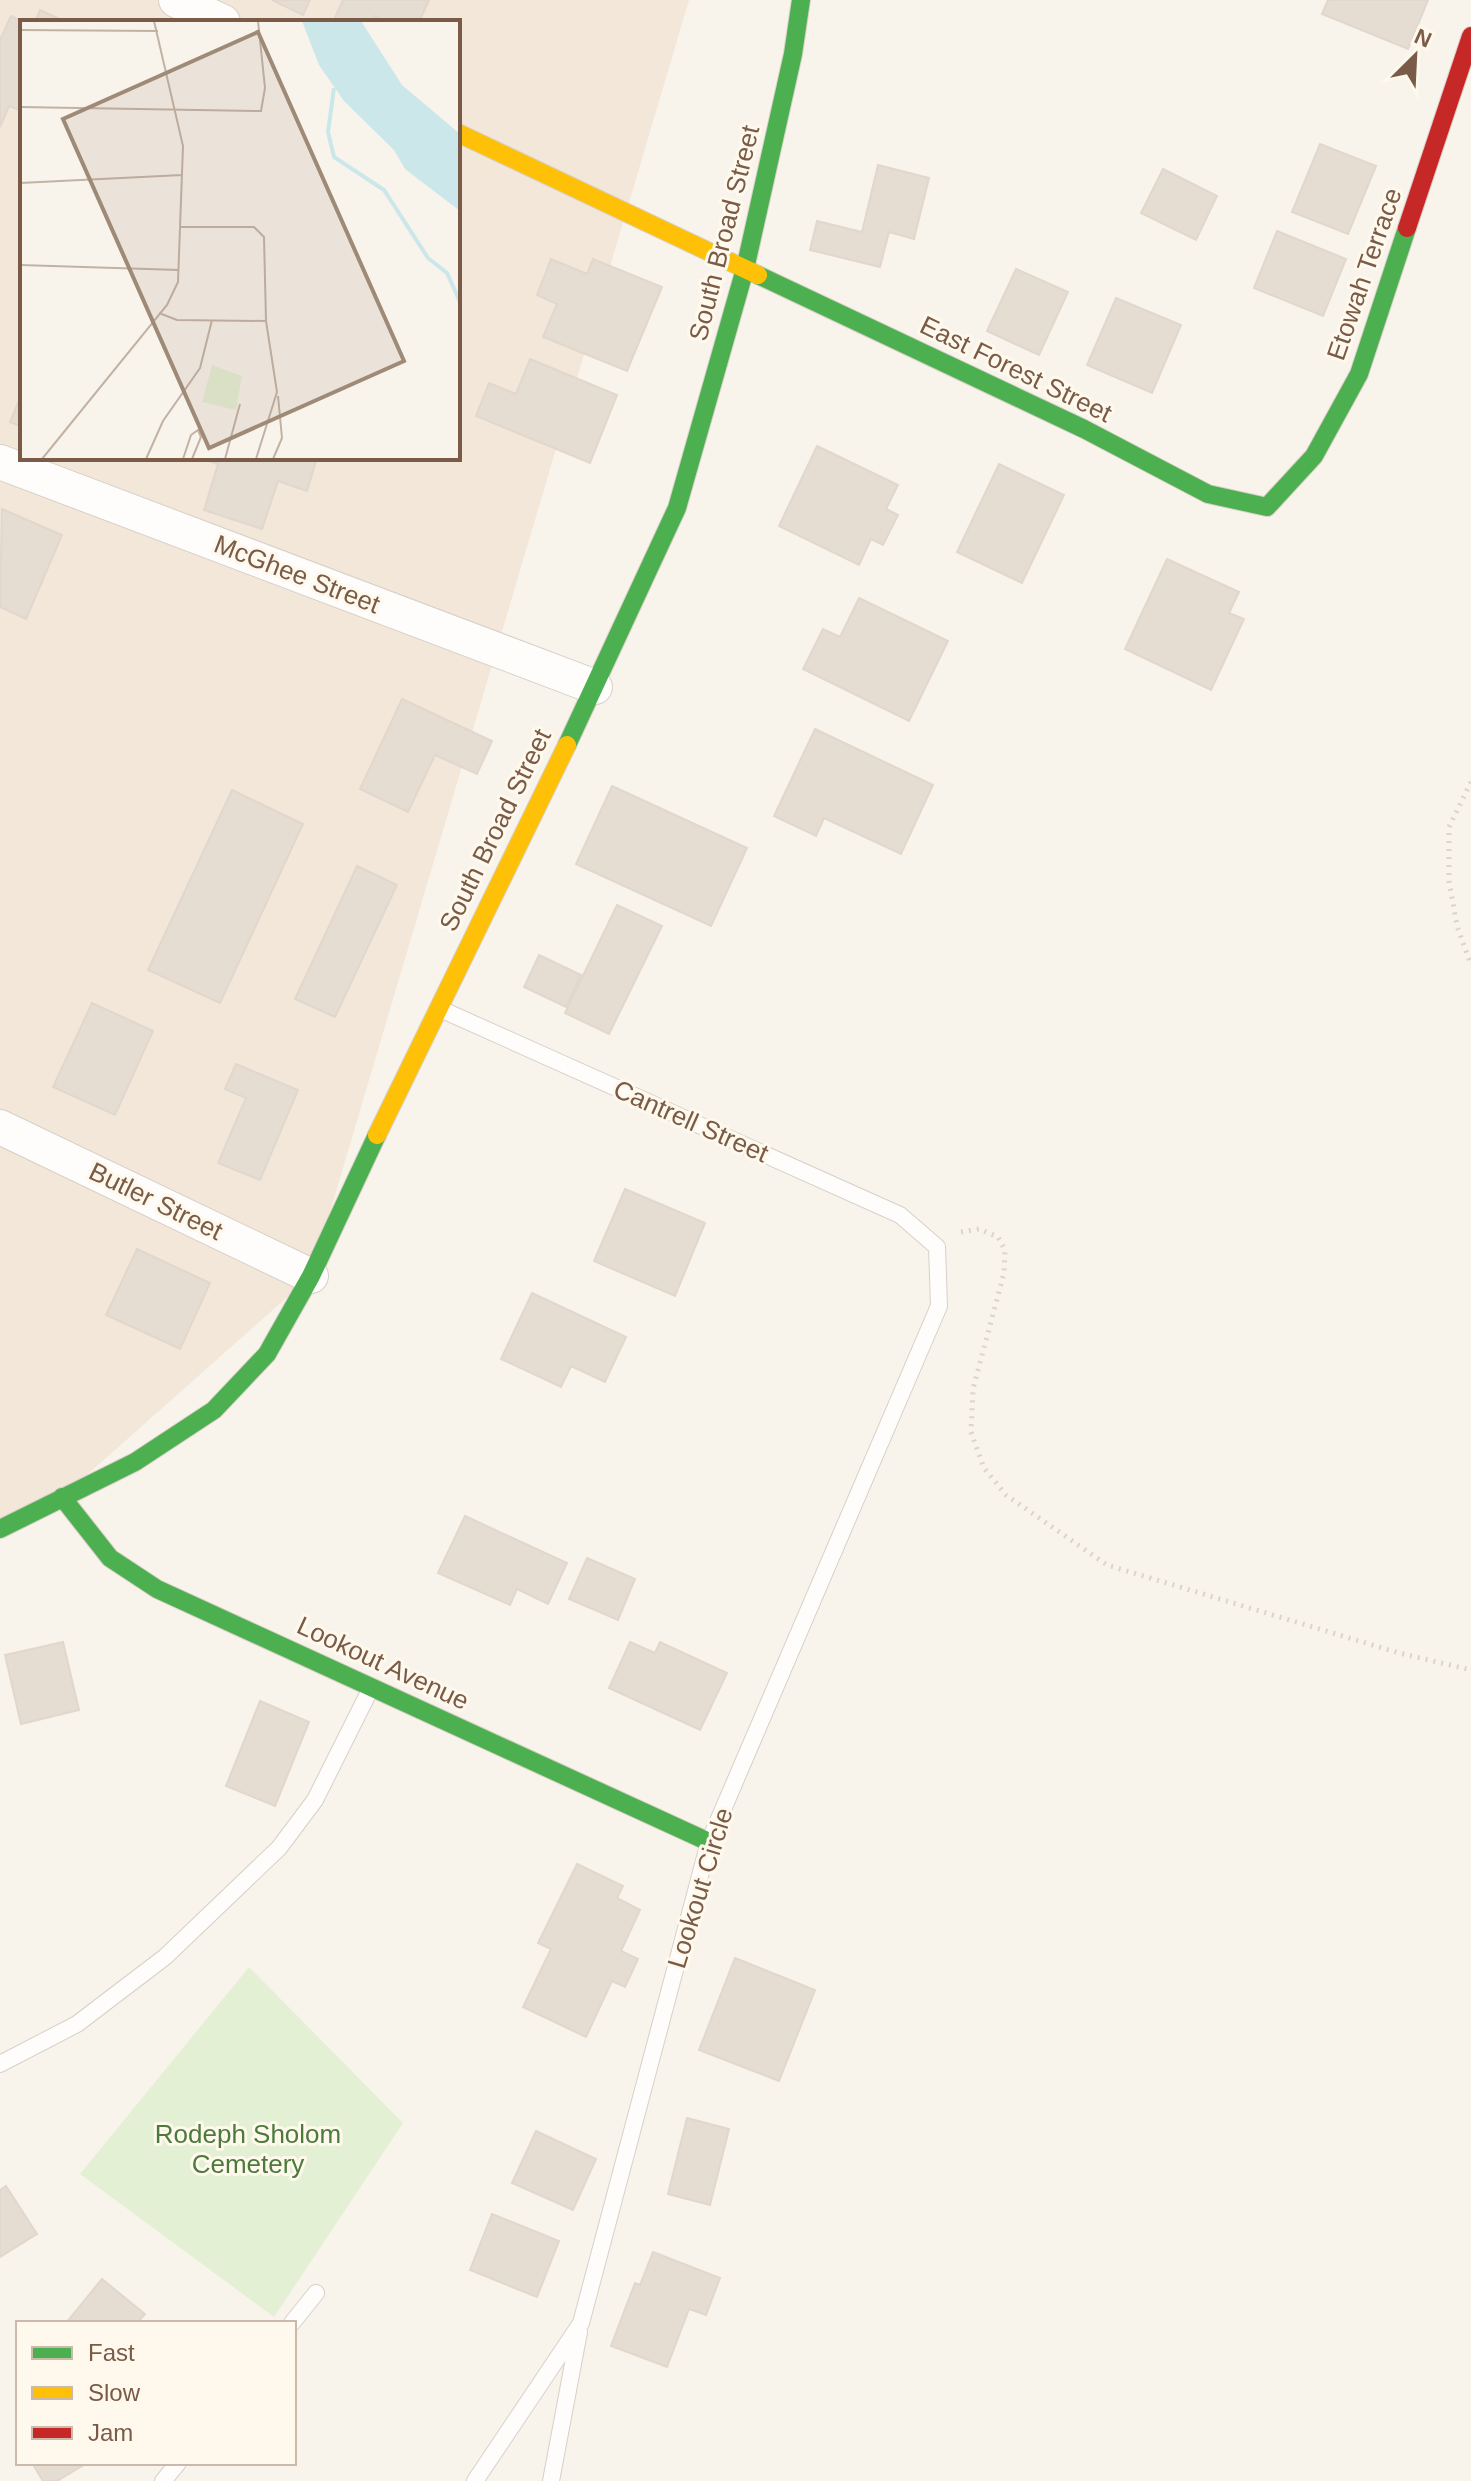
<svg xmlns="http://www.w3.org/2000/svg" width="1471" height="2481" font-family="Helvetica,sans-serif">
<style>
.residential{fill:#f2e7d8;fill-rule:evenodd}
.green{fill:#e3f0d4}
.building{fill:#e5dcd2;stroke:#e2d7cc;stroke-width:2}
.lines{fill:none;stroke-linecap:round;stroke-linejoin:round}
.lane-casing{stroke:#d7d0c8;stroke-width:18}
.street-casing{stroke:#d7d0c8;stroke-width:36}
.fast-casing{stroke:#d8d0c7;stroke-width:20}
.slow-casing{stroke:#d8d0c7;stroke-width:20}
.jam-casing{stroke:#d8d0c7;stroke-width:20}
.path{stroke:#dbd3cd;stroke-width:5;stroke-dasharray:2 6;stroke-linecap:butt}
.lane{stroke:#fefdfc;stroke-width:16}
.street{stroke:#fefdfc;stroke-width:34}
.fast{stroke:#4caf50;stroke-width:18}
.slow{stroke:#ffc107;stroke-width:18}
.jam{stroke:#c62828;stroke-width:18}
.labels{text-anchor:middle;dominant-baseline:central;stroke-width:6;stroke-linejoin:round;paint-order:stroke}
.street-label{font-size:26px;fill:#7a5b47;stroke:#fff9ed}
.park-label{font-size:26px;fill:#4c7a3c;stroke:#fff9ed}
.inset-river{fill:none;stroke:#cbe7ea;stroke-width:4}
.inset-road{fill:none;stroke:#c2b2a4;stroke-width:2}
.view{fill:#9f8977;fill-opacity:0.15;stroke:#9f8977;stroke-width:4}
.inset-edge{fill:none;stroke:#7a5b47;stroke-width:4}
</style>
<rect width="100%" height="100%" fill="#f8f4eb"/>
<path class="residential" d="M0 0H689L311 1276 62 1497 0 1528ZM22 22H458V458H22Z"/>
<path class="green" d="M249 1967 403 2123 274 2317 80 2174Z"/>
<path class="building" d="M272 0H310L303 15Z
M343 0H429L419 22H387L375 16 373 22H333Z
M1328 0H1428L1408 49 1322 14Z
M40 10 66 22H35Z
M11 16 24 22 22 111 9 106 0 127V40Z
M1320 144 1376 166 1348 234 1292 212Z
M878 165 929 178 914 239 889 232 880 267 810 250 817 221 862 232Z
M1163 169 1217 196 1196 240 1141 213Z
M1277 231 1346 259 1323 316 1254 288Z
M551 259 587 274 593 259 662 287 627 371 543 337 557 304 537 295Z
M1016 269 1068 292 1039 355 987 331Z
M1116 298 1181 325 1152 393 1087 365Z
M530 359 617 395 590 463 476 416 489 383 516 394Z
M22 393V427L10 422Z
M817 446 898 485 886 509 898 515 883 545 871 539 859 565 779 526Z
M200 458H317L307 491 278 481 262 529 204 510 218 464Z
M999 464 1064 495 1022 583 957 552Z
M2 509 62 535 26 619 0 607Z
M1167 559 1239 592 1229 613 1244 619 1211 690 1125 649Z
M859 598 948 641 909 721 803 669 823 629 840 637Z
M402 699 492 741 477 774 435 755 408 812 360 789Z
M815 729 933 785 901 854 824 818 816 836 774 816Z
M612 786 747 848 711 926 576 864Z
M232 790 303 824 220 1003 148 970Z
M357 866 397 885 335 1017 295 999Z
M617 905 662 926 609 1034 565 1013Z
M539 955 581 975 566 1007 524 987Z
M92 1003 153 1031 115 1115 53 1087Z
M236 1064 298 1090 260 1180 218 1163 246 1098 225 1089Z
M625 1189 705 1223 675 1296 594 1261Z
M137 1249 210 1283 180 1349 106 1315Z
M532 1293 626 1337 605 1382 571 1366 561 1387 501 1359Z
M465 1516 567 1563 548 1604 517 1589 510 1605 438 1573Z
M587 1558 635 1579 618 1620 569 1599Z
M63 1642 79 1710 21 1724 5 1655Z
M630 1642 655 1653 660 1642 727 1673 700 1730 609 1688Z
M260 1701 309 1722 275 1806 226 1786Z
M577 1864 623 1886 617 1898 640 1910 621 1951 638 1959 625 1987 612 1981 586 2037 523 2007 551 1949 538 1943Z
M735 1958 815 1990 779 2081 699 2050Z
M687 2118 729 2129 710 2205 668 2194Z
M536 2131 596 2159 573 2210 512 2183Z
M6 2186 37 2234 0 2257V2190Z
M492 2214 559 2241 537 2297 470 2270Z
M653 2252 720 2278 706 2315 689 2309 667 2367 611 2346 635 2283 640 2285Z
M102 2279 145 2314 137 2323H66Z
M32 2463H87L57 2481H43Z"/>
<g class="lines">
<g class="lane-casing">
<path id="lane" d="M438 1008 900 1215 937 1247 939 1306 709 1842 581 2323 475 2481
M0 2064 77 2024 165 1957 279 1848 315 1800 370 1690
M292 2323 316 2293
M163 2481 178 2463
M551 2481 579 2332"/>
</g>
<g class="street-casing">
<path id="street" d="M176 0 223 22
M0 462 595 687
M0 1127 311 1276"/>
</g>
<g class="fast-casing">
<path id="fast" d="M758 275 1084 429 1208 494 1267 507 1314 456 1359 374 1407 228
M567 745 677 508 745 269 793 54 801 0
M62 1497 110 1558 157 1589 709 1842
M0 1529 135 1462 214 1410 267 1354 311 1276 377 1135"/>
</g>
<g class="slow-casing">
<path id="slow" d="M458 133 758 275
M377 1135 567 745"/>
</g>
<g class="jam-casing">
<path id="jam" d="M1407 228 1471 36"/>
</g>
<path class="path" d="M1471 782 1449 827V881L1457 926 1471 965
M961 1232 979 1229 998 1237 1005 1250 1004 1273 973 1389 971 1432 984 1468 1006 1495 1107 1565 1399 1653 1471 1670"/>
<use href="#lane" class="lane"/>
<use href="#street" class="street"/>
<use href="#fast" class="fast"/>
<use href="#slow" class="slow"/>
<use href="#jam" class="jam"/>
</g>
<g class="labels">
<g class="street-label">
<text transform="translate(724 233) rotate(-76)">South Broad Street</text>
<text transform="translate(1364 274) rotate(-71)">Etowah Terrace</text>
<text transform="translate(1016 369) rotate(26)">East Forest Street</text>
<text transform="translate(297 574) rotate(21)">McGhee Street</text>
<text transform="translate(495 830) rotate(-64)">South Broad Street</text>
<text transform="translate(691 1121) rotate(24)">Cantrell Street</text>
<text transform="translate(156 1201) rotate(26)">Butler Street</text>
<text transform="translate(383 1663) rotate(25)">Lookout Avenue</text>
<text transform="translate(700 1888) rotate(-73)">Lookout Circle</text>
</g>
<g class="park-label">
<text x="248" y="2134">Rodeph Sholom<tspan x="248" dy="30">Cemetery</tspan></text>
</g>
</g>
<g transform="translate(20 20)">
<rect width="440" height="440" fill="#f8f4eb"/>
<path d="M192 345 222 356 216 390 182 382Z" fill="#e3f0d4"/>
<path d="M282 1H341L382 65 440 114V191L385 149 374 130 324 81 299 45Z" fill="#cbe7ea"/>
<path class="inset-river" d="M314 68 308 112 314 137 364 170 408 238 427 253 440 282"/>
<path class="inset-road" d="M0 10 138 11M0 87 241 91 245 68 238 1M0 163 162 155M160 207H234L244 217 246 301 257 372 236 439M0 245 159 250M139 293 157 300 246 301M22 439 147 285 158 262 163 126 134 1M126 439 143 401 180 348 192 300M163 439 171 415 178 410 181 417 172 439M205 439 220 384M253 439 262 418 258 376"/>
<path class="view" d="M238 12 384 341 189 428 43 99Z"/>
<rect width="440" height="440" class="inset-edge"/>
</g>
<rect x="16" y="2321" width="280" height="144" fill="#fff9ed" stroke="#cabaab" stroke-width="2"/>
<rect x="32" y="2347" width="40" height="12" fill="#4caf50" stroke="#cabaab" stroke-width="2"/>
<text x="88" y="2361" font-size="24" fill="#7a5b47">Fast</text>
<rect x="32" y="2387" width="40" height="12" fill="#ffc107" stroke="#cabaab" stroke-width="2"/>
<text x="88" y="2401" font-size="24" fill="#7a5b47">Slow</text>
<rect x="32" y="2427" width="40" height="12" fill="#c62828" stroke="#cabaab" stroke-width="2"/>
<text x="88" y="2441" font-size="24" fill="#7a5b47">Jam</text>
<g transform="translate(1415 56) rotate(24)" stroke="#fff9ed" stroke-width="6" paint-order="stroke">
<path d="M0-6L14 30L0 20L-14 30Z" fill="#7a5b47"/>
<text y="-12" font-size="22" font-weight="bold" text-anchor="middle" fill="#7a5b47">N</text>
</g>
</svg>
